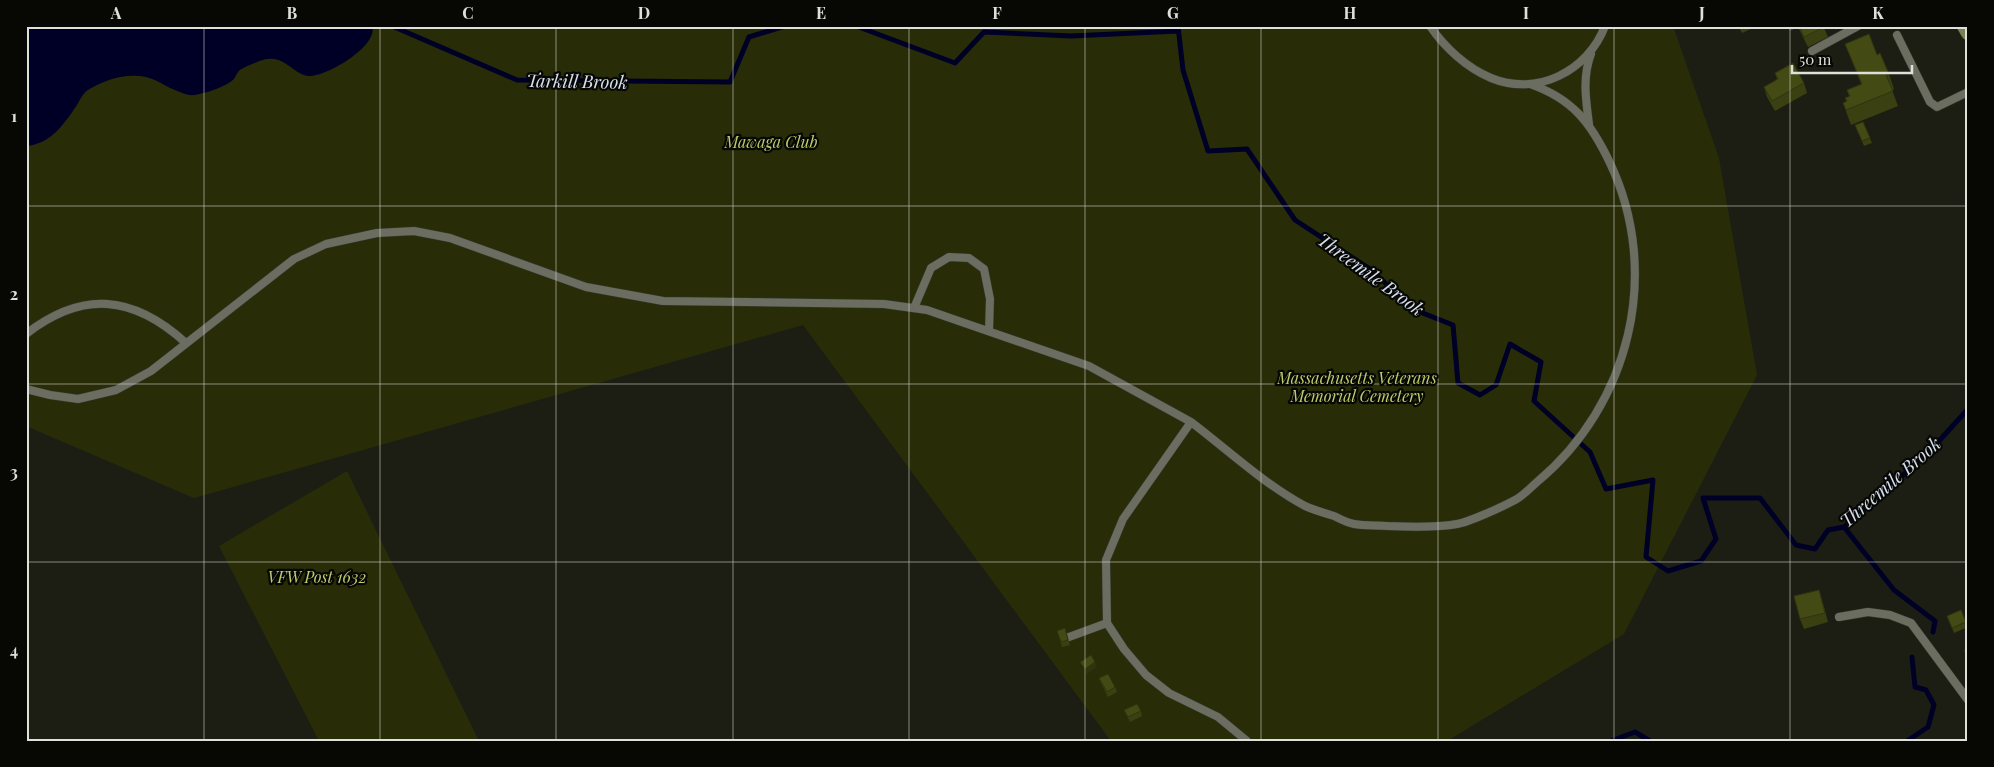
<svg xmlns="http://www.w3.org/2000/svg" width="1994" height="767" font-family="'Playfair Display',serif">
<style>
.green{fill:#282d08}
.water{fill:#000027}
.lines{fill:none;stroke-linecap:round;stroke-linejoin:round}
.stream{stroke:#000027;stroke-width:5}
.service-casing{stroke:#363831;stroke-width:9}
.secondary-casing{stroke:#363831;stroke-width:15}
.service{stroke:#6a6d60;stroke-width:8}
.secondary{stroke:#798055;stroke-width:14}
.wall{fill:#3a4011}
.shaded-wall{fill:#2f340e}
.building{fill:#434a14;stroke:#2f340e}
.grid{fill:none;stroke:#dee0d9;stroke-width:1;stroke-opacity:0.55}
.labels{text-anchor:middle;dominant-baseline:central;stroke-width:4.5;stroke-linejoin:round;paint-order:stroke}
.park-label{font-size:16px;font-style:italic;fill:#bfce6c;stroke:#070804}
.water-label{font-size:18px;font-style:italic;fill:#d7e0f1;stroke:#070804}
.neatline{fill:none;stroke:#dee0d9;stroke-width:2}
.grid-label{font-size:16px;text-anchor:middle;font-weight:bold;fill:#dee0d9}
</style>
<rect width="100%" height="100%" fill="#1c1e14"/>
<path class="green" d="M26 26H1673L1719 158 1757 375 1624 634 1447 741H1111L803 325 194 498 26 426Z
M347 471 479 741H319L219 546Z"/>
<path class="water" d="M28 26H372C379 46 326 77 309 76 295 75 284 56 268 59 263 59 244 67 240 70 237 72 236 76 234 79 226 87 206 93 195 95 186 96 178 91 170 88 163 84 154 79 146 77 125 73 105 80 88 90 83 93 80 100 77 105 64 124 51 144 26 146V36L29 32Z"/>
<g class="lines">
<path class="stream" d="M856 26 955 63 984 32 1071 36 1178 31
M1178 26 1183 70 1208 151 1247 149 1295 220 1370 269 1415 310 1453 325 1458 383 1480 395 1496 385 1510 344 1541 362 1534 401 1590 452 1606 489 1653 480 1646 557 1668 571 1701 561 1716 539 1703 498H1760L1796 545 1815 549 1828 530 1844 527 1929 452 1968 409
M365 27 392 26 517 80 730 82 749 37 785 26
M1844 527 1894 590 1935 621 1933 632
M1611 741 1635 732 1650 741
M1907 741 1928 727 1934 705 1926 690 1915 687 1912 657"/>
<g class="service-casing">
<path id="service" d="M1430 26C1445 48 1467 68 1491 78 1537 97 1588 71 1605 26
M1897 35 1930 102 1937 107 1968 92
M1812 51 1858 26
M1589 124C1586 101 1582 77 1591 54
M914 308 931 268 949 257 969 258 984 269 990 299 989 331
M26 334C83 290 133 295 186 343
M26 389 50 395 78 399 116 390 151 371 294 259 326 244 377 233 414 231 450 238 586 287 663 301 884 304 927 310 1089 366 1191 422 1123 519 1106 560 1107 623 1069 637
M1191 422C1228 450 1264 484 1305 506 1314 510 1324 513 1334 516 1340 519 1347 523 1354 524 1365 526 1377 525 1388 526 1410 527 1435 528 1457 524 1469 522 1502 507 1513 501 1522 497 1529 489 1537 482 1630 405 1662 273 1610 163 1591 123 1573 99 1530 84
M1839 617 1868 612 1890 615 1911 623 1968 700
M1107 623 1124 649 1146 675 1169 693 1218 717 1247 741"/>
</g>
<g class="secondary-casing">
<path id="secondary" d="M1964 26 1968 33"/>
</g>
<use href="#service" class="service"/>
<use href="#secondary" class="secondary"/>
</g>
<path class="wall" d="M1738 26H1757L1742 33Z
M1787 26H1827L1824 28 1828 37 1808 47 1798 27 1790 31Z
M1845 44 1877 55 1889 74 1894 89 1892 90 1898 106 1851 125 1843 103 1847 101 1849 96 1847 90 1861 84Z
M1775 73 1804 83 1807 93 1775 111 1767 97 1764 87 1777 79Z
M1863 122 1872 143 1864 146 1855 125Z
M1819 590 1822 600 1828 622 1804 629 1800 619Z
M1947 616 1966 622 1968 627 1954 633Z
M1065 628 1070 645 1062 647 1057 631Z
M1099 678 1115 687 1117 692 1108 697 1101 683Z
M1124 710 1141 711 1142 716 1130 722Z"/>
<path class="shaded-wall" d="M1095 662 1097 667 1087 674 1085 669Z"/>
<path class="building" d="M1799 26H1823L1824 27 1804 37Z
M1869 34 1877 55 1880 53 1889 74 1886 75 1893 91 1846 110 1843 103 1847 101 1845 98 1850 96 1847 90 1862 84 1845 44Z
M1793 63 1804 83 1772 101 1764 87 1778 79 1775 73Z
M1863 122 1870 138 1862 141 1855 125Z
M1819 590 1825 613 1800 619 1794 596Z
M1961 610 1966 622 1952 628 1947 616Z
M1065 628 1068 640 1061 642 1057 631Z
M1968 649V656L1964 651Z
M1091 655 1095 662 1085 669 1080 662Z
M1108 674 1115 687 1107 692 1099 678Z
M1137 704 1141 711 1128 717 1124 710Z"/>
<path class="grid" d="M204 26V741M380 26V741M556 26V741M733 26V741M909 26V741M1085 26V741M1261 26V741M1438 26V741M1614 26V741M1790 26V741M26 206H1968M26 384H1968M26 562H1968"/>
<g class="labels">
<g class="park-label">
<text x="771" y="141">Mawaga Club</text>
<text x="1357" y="377">Massachusetts Veterans<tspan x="1357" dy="18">Memorial Cemetery</tspan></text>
<text x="317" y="576">VFW Post 1632</text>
</g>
<g class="water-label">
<text transform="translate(577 81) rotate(1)">Tarkill Brook</text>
<text transform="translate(1371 274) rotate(36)">Threemile Brook</text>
<text transform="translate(1890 482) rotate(-41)">Threemile Brook</text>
</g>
</g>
<rect width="1994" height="767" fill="none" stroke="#070804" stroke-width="55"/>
<path d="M1792 65v8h120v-8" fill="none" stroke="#dee0d9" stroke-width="2.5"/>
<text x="1799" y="65" font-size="15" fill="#dee0d9" stroke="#070804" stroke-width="4" paint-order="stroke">50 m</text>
<rect x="28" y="28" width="1938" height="712" class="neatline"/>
<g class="grid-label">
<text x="116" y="19">A</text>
<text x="292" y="19">B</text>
<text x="468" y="19">C</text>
<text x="644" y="19">D</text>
<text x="821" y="19">E</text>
<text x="997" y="19">F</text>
<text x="1173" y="19">G</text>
<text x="1350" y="19">H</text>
<text x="1526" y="19">I</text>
<text x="1702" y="19">J</text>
<text x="1878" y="19">K</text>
<text x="14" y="122">1</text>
<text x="14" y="300">2</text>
<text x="14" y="478">3</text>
<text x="14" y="656">4</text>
</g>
</svg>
